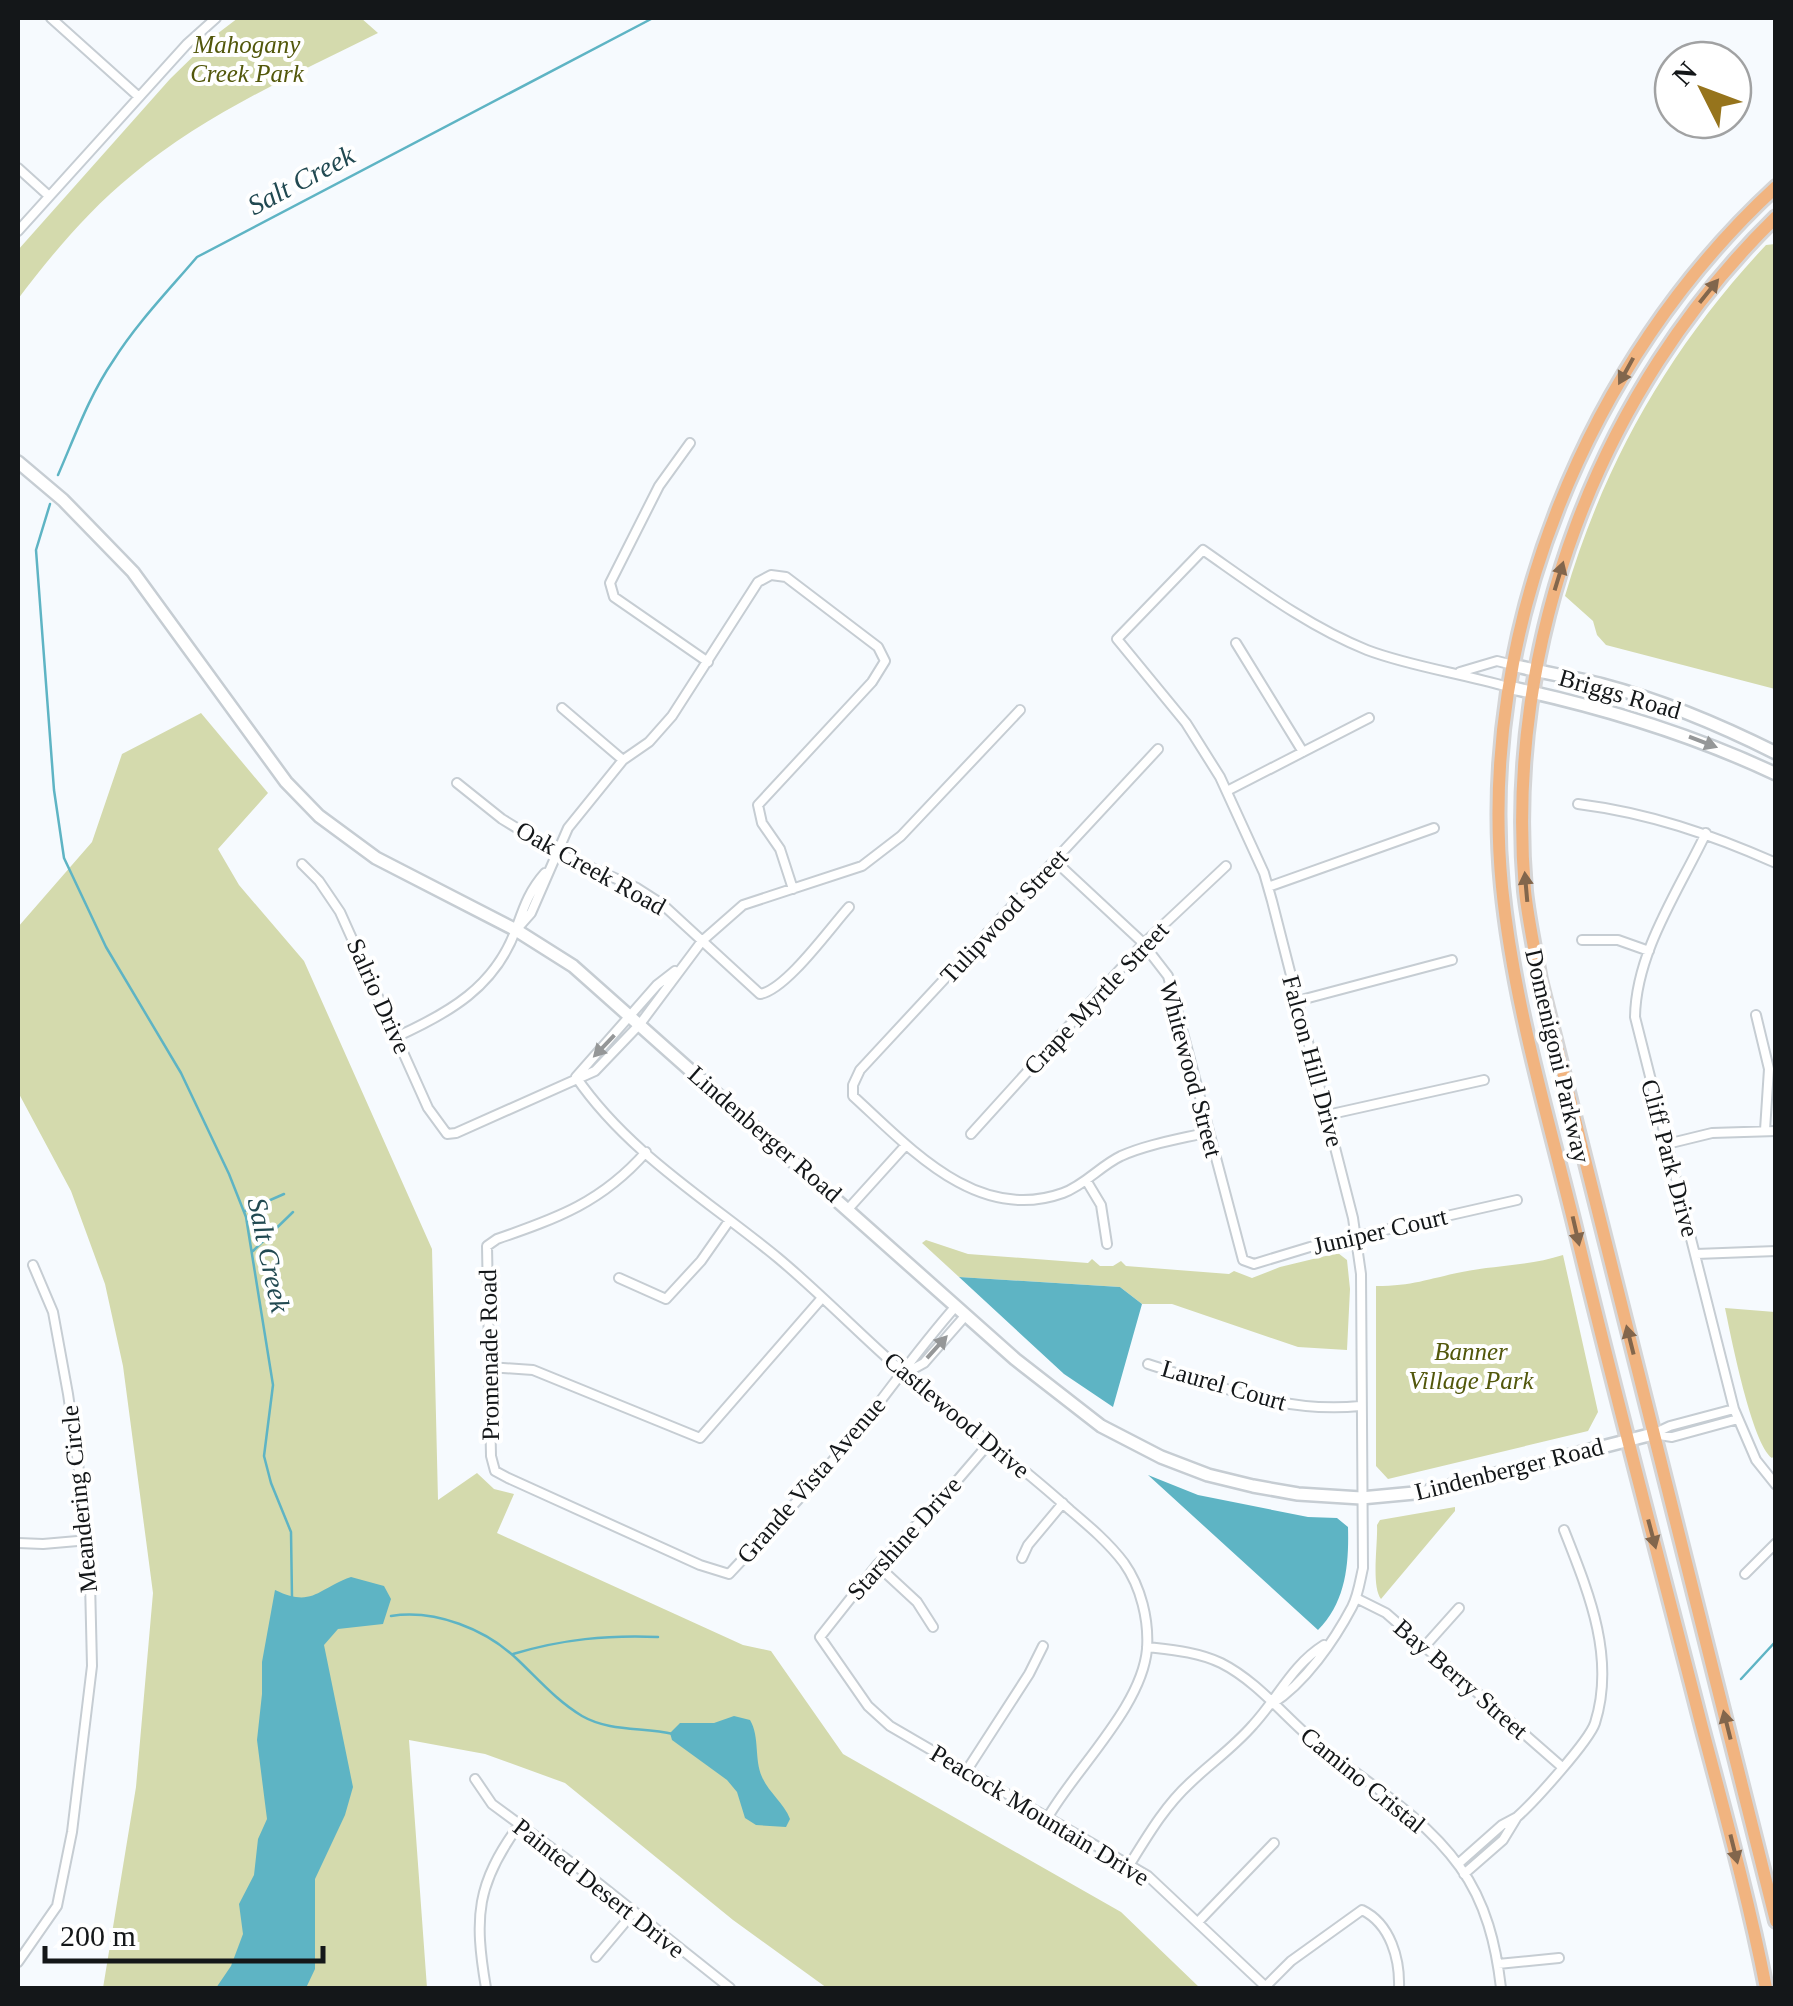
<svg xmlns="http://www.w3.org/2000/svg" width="1793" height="2006" font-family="Georgia,serif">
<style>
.green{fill:#d4daad}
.water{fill:#5eb4c4}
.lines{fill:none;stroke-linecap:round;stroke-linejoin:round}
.stream{stroke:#5eb4c4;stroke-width:2.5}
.street-casing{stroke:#c6cdd3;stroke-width:12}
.secondary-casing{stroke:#c6cdd3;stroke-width:16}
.primary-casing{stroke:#d5d5d6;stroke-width:18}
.street{stroke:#fff;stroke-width:8}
.secondary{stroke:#fff;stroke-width:11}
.primary{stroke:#f1b480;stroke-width:12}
.oneway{fill:#82664c}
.oneway2{fill:#959798}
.labels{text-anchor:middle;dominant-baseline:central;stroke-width:8;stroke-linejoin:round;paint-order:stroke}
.park-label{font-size:25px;font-style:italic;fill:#52570b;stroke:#fff}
.street-label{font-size:25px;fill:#141719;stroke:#fff}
.water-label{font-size:28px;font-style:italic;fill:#214951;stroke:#fff}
</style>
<rect width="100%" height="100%" fill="#f6fafe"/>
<path class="green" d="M238 18H361L378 33C294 75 205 114 132 175 88 211 52 254 18 299V250L170 79 213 37Z
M1775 244H1776L1775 689 1606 645 1597 635 1593 621 1565 596C1604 462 1671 346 1766 245Z
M201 713 268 793 218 849 239 885 304 961 432 1249 438 1500 477 1473 494 1489 514 1494 497 1533 743 1645 771 1651 843 1754 1121 1912 1200 1988H827L733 1920 565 1783 485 1754 409 1740 427 1988H103L136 1787 153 1593 123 1366 105 1284 71 1191 18 1092V927L92 842 122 754Z
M926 1240 968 1254 1088 1263 1092 1259 1100 1266H1113L1121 1261 1126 1266 1229 1274 1234 1271 1252 1278 1280 1267 1338 1253 1347 1260 1350 1289 1347 1350 1298 1347 1172 1304H1142L1120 1287 959 1277 922 1243Z
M1563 1255 1598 1412 1588 1431 1388 1479 1376 1466V1286C1413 1286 1427 1279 1462 1272 1496 1265 1529 1266 1563 1255Z
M1725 1308 1775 1312 1776 1454 1772 1458C1752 1444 1731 1337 1725 1308Z
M1455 1507V1511L1381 1599C1371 1586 1378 1544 1377 1525L1380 1520Z"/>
<path class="water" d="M959 1277 1120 1287 1142 1304 1113 1407 1064 1374Z
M1148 1475 1198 1495 1308 1517 1337 1518 1348 1527C1349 1564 1346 1602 1318 1630Z
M351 1577 384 1586 391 1599 383 1624 338 1629 324 1645 353 1787 345 1815 315 1879V1969L306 1988H216L231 1966 243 1934 239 1904 254 1875 258 1839 267 1819 257 1740 262 1694V1662L275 1590C313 1608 317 1589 351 1577Z
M734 1716 750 1720C760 1737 754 1759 762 1777 769 1793 784 1803 790 1819L786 1827 756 1825 745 1818 737 1792 727 1780 672 1740 670 1733 680 1723H714Z"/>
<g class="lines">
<path class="stream" d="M58 475C75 436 89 396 113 361 137 323 168 291 197 257L653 18
M50 504 36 550 54 790 64 858 106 947 181 1073 229 1174 246 1217 273 1385 264 1456 271 1483 291 1532 292 1598
M245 1211 284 1194
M253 1251 293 1212
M391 1616C435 1609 486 1629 518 1660 539 1680 557 1701 582 1716 610 1732 643 1727 673 1734
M513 1654C563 1639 607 1635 658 1637
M1741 1679 1776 1641"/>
<g class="street-casing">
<path id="street" d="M51 18 139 97
M18 168 49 196
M18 231 187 44 216 18
M690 443 659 486 610 583 614 597 708 662
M1236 643 1303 752
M1460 672 1497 661 1513 665
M562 708 623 760
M1158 749 860 1070 853 1085V1096C910 1148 977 1224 1063 1193 1085 1185 1100 1166 1121 1156 1148 1144 1180 1139 1209 1132
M457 783 502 819 556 852 637 888 662 904 760 994C786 990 830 928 849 907
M1227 791 1369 718
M1578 804C1649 813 1710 834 1776 863
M1706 833C1679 890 1636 952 1635 1017L1734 1409 1756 1460 1776 1485
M1055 861 1141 941 1168 976 1243 1260 1254 1264 1310 1247 1517 1200
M302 864 319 881 340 912 428 1108 447 1134 456 1133 595 1071 640 1024 702 941 743 905 862 866 901 836 1020 710
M1268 887 1434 828
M516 930 531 913 568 828 623 760 649 742 672 716 758 582 771 575 786 577 878 647 885 661 872 682 758 805 762 823 780 849 793 889
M1582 940H1618L1649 951
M1297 1001 1452 960
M1756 1015 1769 1069 1765 1130
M396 1037C449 1013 495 987 516 929 524 907 529 891 545 873
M576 1077C628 1153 709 1201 778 1258 832 1303 880 1356 936 1400 981 1436 1027 1471 1070 1510 1089 1526 1109 1543 1124 1563 1141 1587 1149 1620 1147 1649 1142 1706 1077 1767 1048 1817
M576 1077 657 985 675 971
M1327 1115 1484 1080
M971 1134 1143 944 1226 866
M1667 1144 1712 1133 1776 1131
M646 1152C602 1202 558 1218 497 1239L487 1246 491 1456 495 1471 508 1478 700 1565 729 1574C770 1530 812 1487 850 1440 886 1395 918 1349 956 1306
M1086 1180 1101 1205 1107 1244
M849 1208 906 1145
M1696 1254 1776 1251
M619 1278 666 1299 701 1261 729 1221
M1148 1364C1218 1386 1285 1414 1360 1406
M489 1367 533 1370 700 1438 822 1298
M904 1374 924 1363 966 1315
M1653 1434 1672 1437 1738 1419
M1653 1434 1670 1426 1734 1409
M991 1441 937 1504 877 1565 820 1637 868 1706 890 1726 1148 1876 1267 1988
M18 1543 43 1544 89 1540
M1022 1558 1028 1545 1063 1503
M877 1565 917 1602 933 1627
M1745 1574 1776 1543
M1356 1598 1386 1613 1562 1767
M1425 1646 1459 1608
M1147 1647C1173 1650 1198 1652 1221 1663 1257 1681 1285 1717 1315 1742 1364 1781 1423 1815 1460 1867 1486 1903 1496 1945 1501 1988
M1272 1704C1305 1683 1334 1641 1352 1607 1358 1596 1360 1581 1363 1568L1361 1274 1353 1218 1272 901 1264 873 1220 777 1186 723 1117 639 1203 550C1256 587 1307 626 1367 650 1412 667 1461 673 1508 687
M967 1770 1029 1674 1043 1646
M475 1779 492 1804 588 1875 730 1988
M1130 1864C1148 1835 1165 1806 1190 1783 1211 1763 1234 1747 1253 1725 1278 1698 1292 1665 1324 1645
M1458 1864 1502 1825 1517 1817
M1464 1874 1503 1840 1517 1817C1534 1802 1589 1741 1595 1723 1616 1657 1588 1591 1564 1530
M1198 1922 1274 1843
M596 1957 633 1913
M18 1962 57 1906 72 1832 92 1666 89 1540 68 1394 53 1312 33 1265
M1498 1964 1559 1958
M1265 1987 1291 1961 1362 1910C1391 1924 1400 1960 1399 1988
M486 1988C474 1917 476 1884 519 1825"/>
</g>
<g class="secondary-casing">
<path id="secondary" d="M18 462 63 500 133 572 286 782 319 816 376 858 516 930 573 966 1015 1359 1101 1426 1161 1457 1208 1475 1253 1486 1298 1494 1361 1498 1425 1492 1653 1434
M1513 665C1543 673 1573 677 1603 685 1664 701 1720 725 1776 753
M1508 687C1602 707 1689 733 1776 774"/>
</g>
<g class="primary-casing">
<path id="primary" d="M1776 217C1598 391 1504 643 1525 891 1528 920 1535 951 1540 980L1776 1921
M1766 1988C1749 1901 1725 1814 1702 1727 1661 1566 1618 1406 1579 1244 1551 1126 1514 1008 1502 887 1477 631 1587 361 1776 187"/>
</g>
<use href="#street" class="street"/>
<use href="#secondary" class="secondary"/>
<use href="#primary" class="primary"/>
</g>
<defs><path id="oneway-solid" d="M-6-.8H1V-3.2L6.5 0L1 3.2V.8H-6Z" transform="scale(2.5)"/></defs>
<g class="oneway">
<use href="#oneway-solid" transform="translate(1709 291) rotate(-51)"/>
<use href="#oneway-solid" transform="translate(1626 371) rotate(119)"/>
<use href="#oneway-solid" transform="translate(1559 576) rotate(-73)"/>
<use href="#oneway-solid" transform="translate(1526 887) rotate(-95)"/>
<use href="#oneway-solid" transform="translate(1576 1231) rotate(77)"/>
<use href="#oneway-solid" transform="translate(1630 1340) rotate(-104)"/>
<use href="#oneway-solid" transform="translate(1652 1534) rotate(75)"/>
<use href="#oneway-solid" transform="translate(1727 1725) rotate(-104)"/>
<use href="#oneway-solid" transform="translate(1734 1849) rotate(76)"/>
</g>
<g class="oneway2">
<use href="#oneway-solid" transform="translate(1703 742) rotate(21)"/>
<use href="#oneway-solid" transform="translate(604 1046) rotate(134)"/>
<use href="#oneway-solid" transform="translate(937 1347) rotate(-48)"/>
</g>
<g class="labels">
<g class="park-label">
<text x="247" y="44">Mahogany<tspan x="247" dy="29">Creek Park</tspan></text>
<text x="1471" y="1351">Banner<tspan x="1471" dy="29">Village Park</tspan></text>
</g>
<g class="street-label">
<text transform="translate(1620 694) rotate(16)">Briggs Road</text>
<text transform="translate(591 868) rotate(29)">Oak Creek Road</text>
<text transform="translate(1004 916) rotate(-47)">Tulipwood Street</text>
<text transform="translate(379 996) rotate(66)">Salrio Drive</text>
<text transform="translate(1096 998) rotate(-47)">Crape Myrtle Street</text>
<text transform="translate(1558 1056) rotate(77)">Domenigoni Parkway</text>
<text transform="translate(1313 1061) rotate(75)">Falcon Hill Drive</text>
<text transform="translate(1191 1069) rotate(75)">Whitewood Street</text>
<text transform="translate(765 1134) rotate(41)">Lindenberger Road</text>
<text transform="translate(1670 1158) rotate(75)">Cliff Park Drive</text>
<text transform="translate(1380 1231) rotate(-13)">Juniper Court</text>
<text transform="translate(489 1355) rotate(-91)">Promenade Road</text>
<text transform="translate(1224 1385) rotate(16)">Laurel Court</text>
<text transform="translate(957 1415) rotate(40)">Castlewood Drive</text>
<text transform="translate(1509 1469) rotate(-14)">Lindenberger Road</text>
<text transform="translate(811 1480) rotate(-49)">Grande Vista Avenue</text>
<text transform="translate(79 1499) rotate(-96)">Meandering Circle</text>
<text transform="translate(904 1538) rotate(-48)">Starshine Drive</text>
<text transform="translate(1461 1679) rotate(41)">Bay Berry Street</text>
<text transform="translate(1363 1780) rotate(39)">Camino Cristal</text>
<text transform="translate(1040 1815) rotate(31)">Peacock Mountain Drive</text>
<text transform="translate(599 1888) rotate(38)">Painted Desert Drive</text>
</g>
<g class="water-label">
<text transform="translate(301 180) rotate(-28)">Salt Creek</text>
<text transform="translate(269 1255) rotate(78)">Salt Creek</text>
</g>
</g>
<rect width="1793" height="2006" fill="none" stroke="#141719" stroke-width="40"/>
<g transform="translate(1703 90) rotate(312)"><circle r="48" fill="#ffffff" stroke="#a1a2a3" stroke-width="2.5"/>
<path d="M0-8L18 38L0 25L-18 38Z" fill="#96741c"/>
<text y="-15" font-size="28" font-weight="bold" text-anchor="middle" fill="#141719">N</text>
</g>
<path d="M45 1946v15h278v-15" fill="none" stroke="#141719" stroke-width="5"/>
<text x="60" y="1946" font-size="30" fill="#141719" stroke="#ffffff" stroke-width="8" paint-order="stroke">200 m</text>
</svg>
